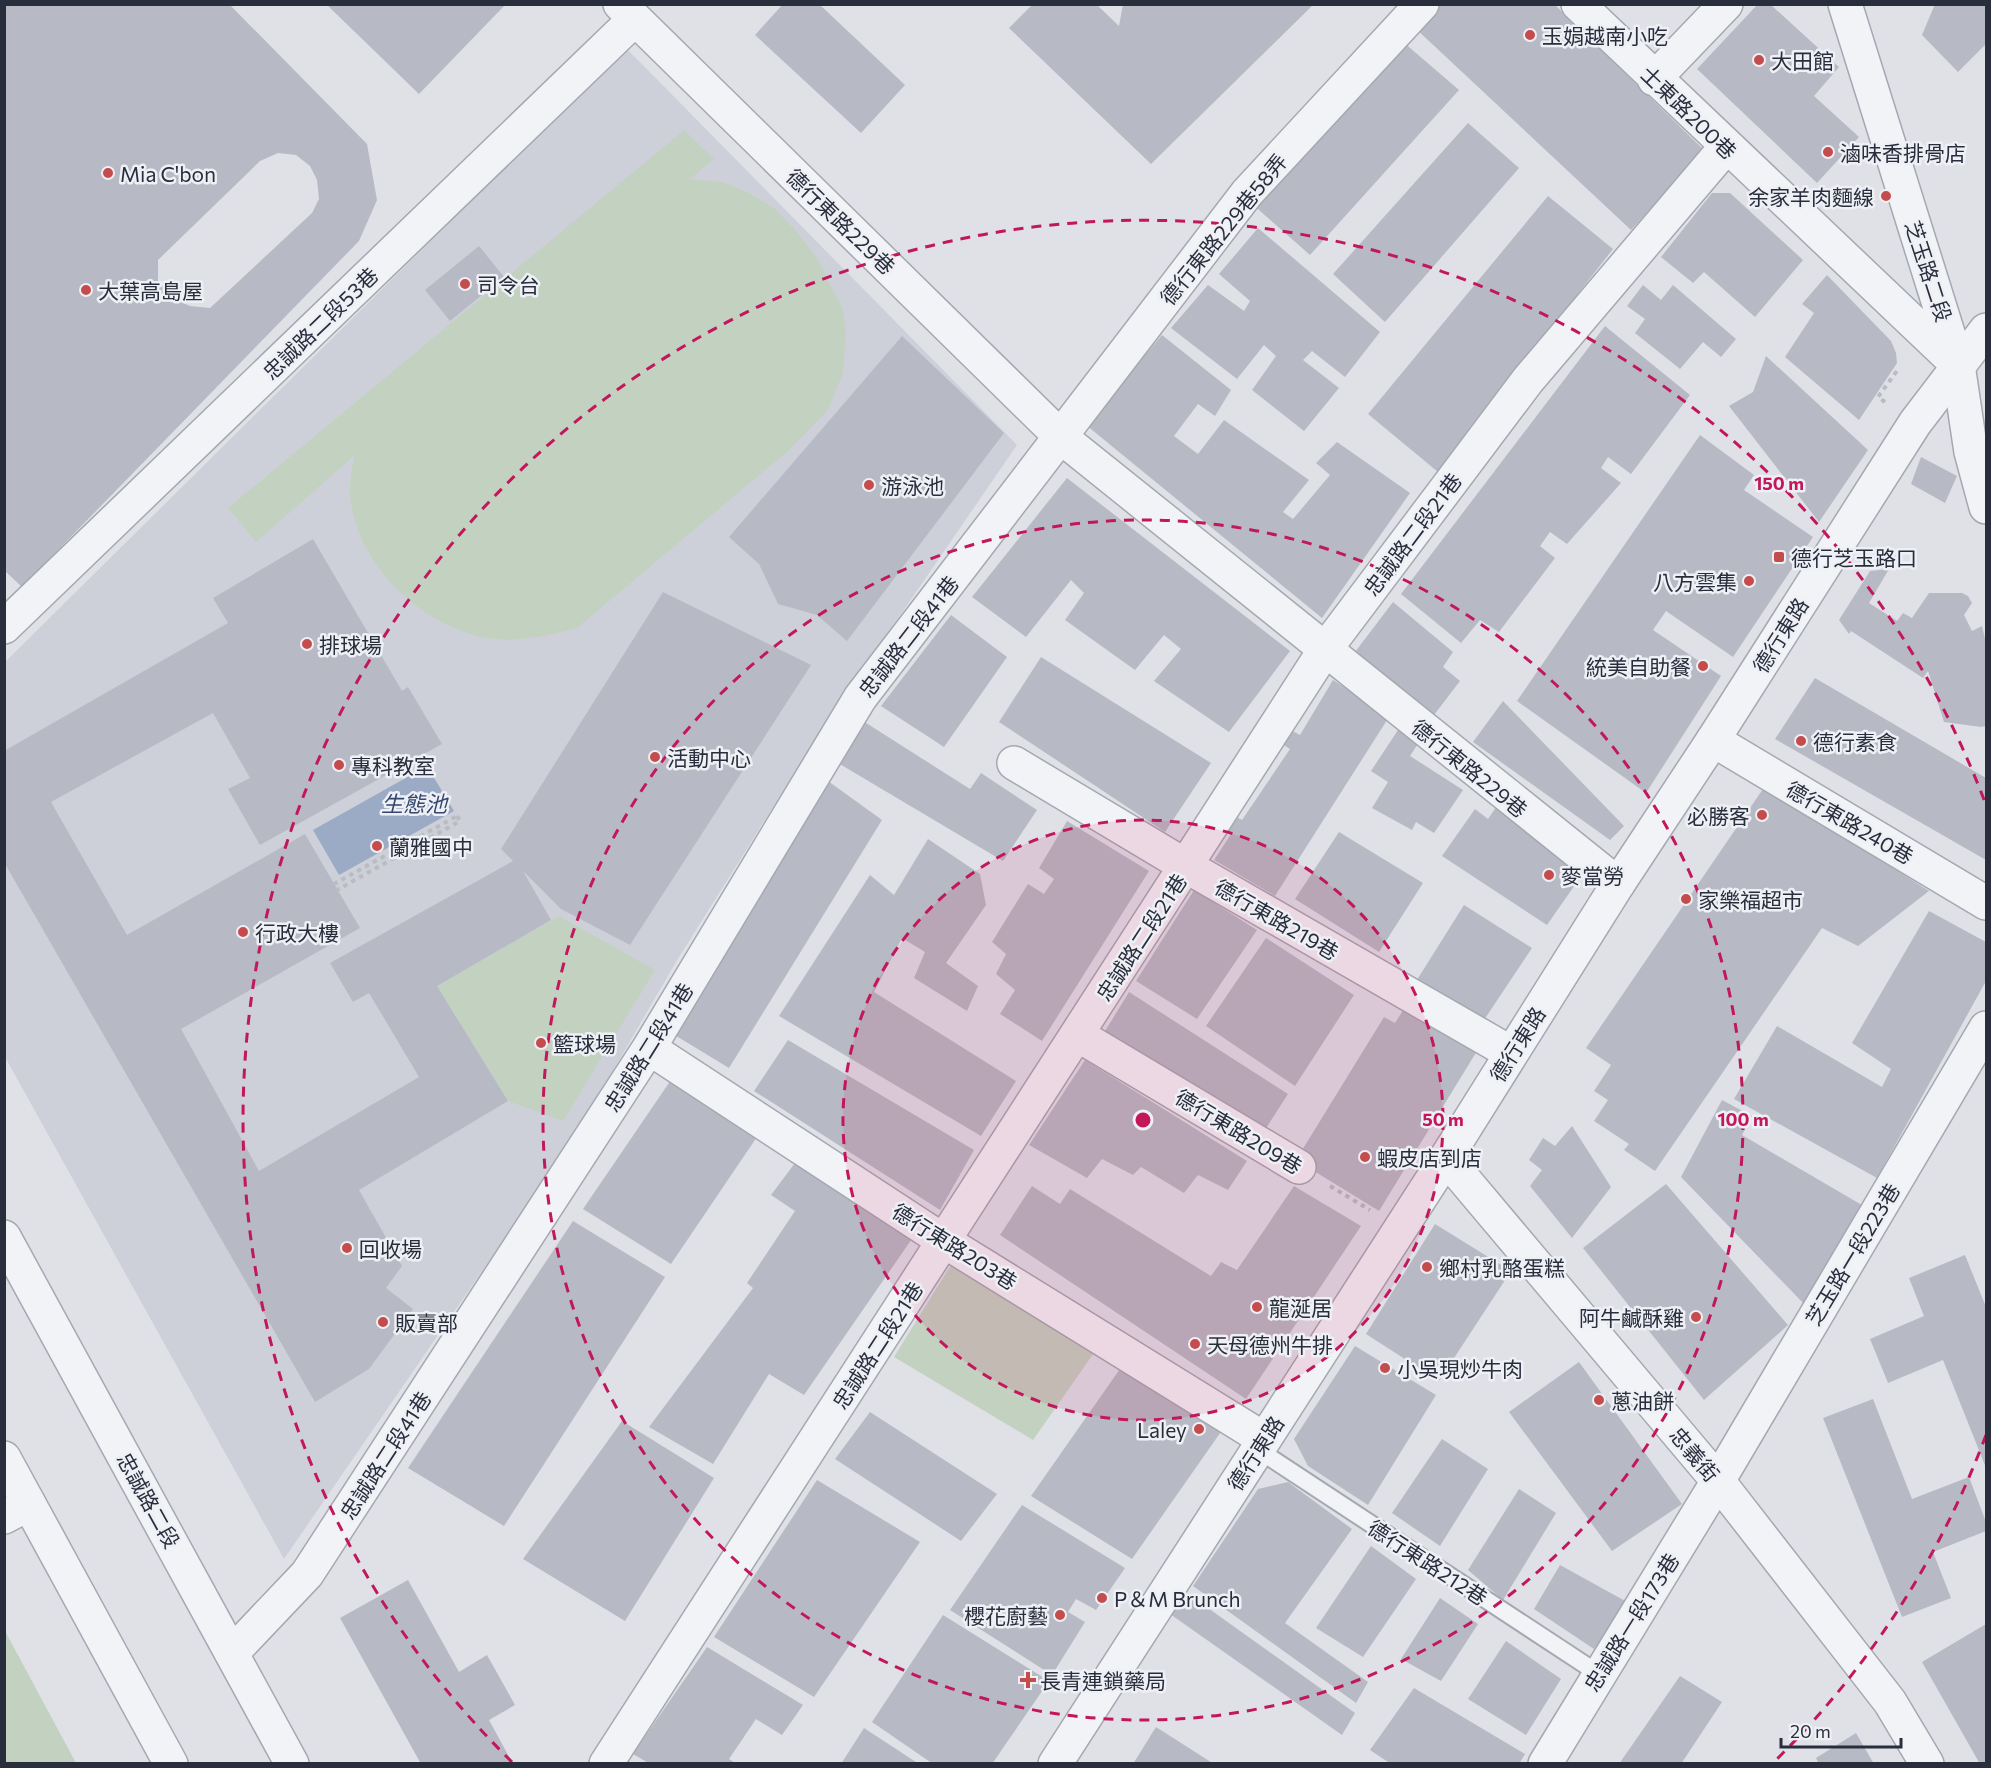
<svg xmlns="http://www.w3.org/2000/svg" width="1991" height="1768" font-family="Commissioner,'Noto Sans TC',sans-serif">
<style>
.built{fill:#cdd0d9}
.green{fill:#c3d1c1}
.water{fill:#9cabc5}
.building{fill:#b7bac4;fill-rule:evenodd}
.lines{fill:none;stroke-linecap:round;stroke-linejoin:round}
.service-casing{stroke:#a5a8b1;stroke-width:20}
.minor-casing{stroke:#a5a8b1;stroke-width:36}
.tertiary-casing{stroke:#a5a8b1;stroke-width:36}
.path{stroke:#babcc2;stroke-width:4;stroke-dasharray:4.5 4.5;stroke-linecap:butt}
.service{stroke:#f2f3f6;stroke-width:16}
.minor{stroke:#f2f3f6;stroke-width:33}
.tertiary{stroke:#f2f3f6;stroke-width:33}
.ring{fill:none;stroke:#c2185b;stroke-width:3;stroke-dasharray:10 8}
.poi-dot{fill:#c54c4d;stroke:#eef0f5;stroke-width:2}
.labels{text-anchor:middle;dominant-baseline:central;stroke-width:5;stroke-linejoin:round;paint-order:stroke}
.poi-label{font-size:21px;fill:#292e3d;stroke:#eef0f5;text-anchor:start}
.street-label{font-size:21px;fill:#292e3d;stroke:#eef0f5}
.water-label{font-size:22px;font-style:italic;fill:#36476f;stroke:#eef0f5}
.centre{fill:#c2185b;stroke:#eef0f5;stroke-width:3}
.ring-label{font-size:18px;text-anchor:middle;font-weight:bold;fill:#c2185b;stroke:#eef0f5;stroke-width:5;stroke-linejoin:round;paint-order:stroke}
</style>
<rect width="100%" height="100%" fill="#dfe1e7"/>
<path class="built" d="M626 48 1017 445 822 729 676 962 575 1136 284 1559 5 1057 4 663Z"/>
<path class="green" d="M684 130 714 159 690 179 722 182 747 192 775 209 796 231 817 258 843 310 846 332 843 373 828 410 789 450 577 628C546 636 513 644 481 637 417 621 358 565 350 497 349 483 352 470 354 456L256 542 228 508Z
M559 916 655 970 563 1121 508 1101 437 986Z
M954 1260 1096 1350 1033 1440 894 1357Z
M4 1631H5L76 1763H5Z"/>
<path class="water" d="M427 766 454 811 339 875 313 830Z"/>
<path class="building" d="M4 4H229L367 144 377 200 359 241 22 587 4 570ZM278 153 296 155 310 166 317 180 319 199 312 213 210 308 190 306 176 300 158 281V260L260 161Z
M326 4H506L419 94Z
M783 4H819L905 85 861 133 755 35Z
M1033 4H1096L1119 26 1123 4H1314L1151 164 1009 28Z
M1435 4H1554L1704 150 1631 230 1414 27Z
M1758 4H1770L1839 67 1814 96 1859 137 1817 183 1697 69Z
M1935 4H1986V44L1958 72 1922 35Z
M1402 41 1459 90 1310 255 1251 203Z
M1468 123 1519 168 1385 322 1333 274Z
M1712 193H1730L1803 260 1755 317 1704 272 1693 283 1661 257Z
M1548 196 1613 249 1438 472 1368 414Z
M1258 228 1380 332 1345 377 1312 351 1303 360 1339 388 1304 431 1252 390 1276 356 1264 345 1237 379 1171 328 1208 285 1244 311 1250 301 1219 274Z
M479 246 504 277 450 321 425 290Z
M1827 275 1891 341 1896 353 1897 363 1859 420 1785 357 1814 313 1802 304Z
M1643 285 1661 300 1673 285 1736 339 1721 357 1703 342 1680 369 1635 333 1645 319 1627 306Z
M1605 326 1690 395 1631 474 1608 457 1601 468 1621 483 1567 544 1550 532 1540 546 1555 558 1499 632 1480 620 1461 643 1401 594Z
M1162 335 1231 390 1215 416 1198 404 1174 436 1198 454 1224 420 1309 480 1283 512 1293 519 1330 475 1316 463 1337 442 1410 493 1322 618 1086 425Z
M902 336 1004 433 847 641 817 615 778 604 759 564 729 537Z
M1766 356 1868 450 1819 522 1729 406 1753 392Z
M1700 435 1754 475 1744 490 1813 537 1733 657 1666 611 1653 630 1721 676 1646 793 1517 701Z
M1921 457 1957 476 1945 503 1911 484Z
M1067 478 1290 651 1229 732 1154 681 1181 649 1164 635 1135 670 1065 620 1084 593 1071 580 1026 637 972 597Z
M313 539 402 691 408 687 442 744 260 845 228 789 250 778 213 713 51 802 127 935 305 834 360 928 181 1029 259 1171 419 1077 369 993 353 1002 330 963 513 861 501 849 663 592 811 665 630 945 561 909 523 871 551 920 437 986 508 1101 359 1190 402 1266 386 1288 413 1309 369 1369 315 1402 4 862V751L228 623 213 598Z
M1889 569 1869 603 1897 621 1903 613 1912 618 1929 593H1962L1968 596 1972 603 1964 615 1972 631 1982 626 1986 643V726L1981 727 1944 722 1928 671 1923 678 1851 631 1849 634 1839 620 1870 571Z
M1393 602 1453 652 1443 667 1460 681 1434 715 1352 656Z
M951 615 1007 657 944 747 881 706Z
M1041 657 1211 763 1165 832 999 722Z
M1815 678 1986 778V860L1775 739Z
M1333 680 1389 717 1275 896 1214 860 1231 834 1221 829 1231 814 1242 820 1290 749 1279 742 1287 728 1300 735Z
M1503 701 1624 826 1610 840 1473 742Z
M863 721 970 789 981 773 1037 810 1003 861 838 763Z
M1400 727 1419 742 1410 756 1463 790 1434 833 1416 822 1412 830 1372 808 1388 782 1371 771Z
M828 781 882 820 729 1068 673 1034Z
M1765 786 1929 891 1858 946 1822 928 1655 1171 1624 1150 1629 1144 1594 1121 1608 1100 1594 1091 1611 1065 1586 1048Z
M1503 797 1586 869 1547 925 1442 856 1475 809 1488 819Z
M1067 821 1149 871 1042 1041 1000 1014 1015 990 996 974 1006 954 992 942 1028 884 1044 894 1054 879 1039 868Z
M1339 832 1423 883 1379 952 1295 899Z
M928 839 980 874 986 905 946 963 978 986 967 1011 914 978 925 952 902 938 874 992 1016 1081 981 1136 779 1016 870 875 894 895Z
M1194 890 1257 930 1197 1019 1136 981Z
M1464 905 1532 948 1482 1023 1415 983Z
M1929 911 1986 942V981L1877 1178 1734 1099 1777 1026 1882 1087 1891 1069 1852 1043Z
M1266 938 1354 995 1295 1086 1206 1026Z
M1129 992 1288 1094 1263 1133 1102 1036Z
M1405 1007 1477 1051 1379 1211 1296 1160 1384 1017 1395 1023Z
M788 1040 974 1150 940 1210 754 1091Z
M1085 1060 1247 1161 1228 1190 1198 1175 1184 1193 1141 1167 1133 1175 1102 1159 1087 1178 1029 1145Z
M673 1077 761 1131 671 1264 583 1209Z
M1722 1100 1752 1116 1742 1135 1867 1208 1806 1306 1681 1177Z
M1572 1126 1611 1187 1572 1238 1530 1186 1542 1170 1529 1160 1543 1138 1555 1146Z
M798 1159 916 1233 804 1395 769 1374 713 1464 649 1427 753 1288 747 1283 795 1211 771 1195Z
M1666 1184 1788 1325 1704 1400 1583 1248Z
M1032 1186 1060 1204 1070 1189 1211 1276 1221 1262 1237 1270 1294 1186 1361 1226 1246 1399 1000 1235Z
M573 1221 665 1277 504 1526 408 1468Z
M1435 1224 1511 1271 1439 1381 1366 1334Z
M1965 1255 1986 1307V1468L1943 1360 1888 1383 1870 1339 1924 1316 1909 1278Z
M1355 1346 1436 1395 1368 1505 1308 1466 1294 1439Z
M1579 1362 1682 1504 1612 1551 1509 1412Z
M1122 1366 1225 1426 1132 1559 1031 1496Z
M1873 1399 1912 1499 1969 1477 1986 1522V1531L1933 1552 1951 1598 1902 1617 1823 1418Z
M870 1412 997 1494 961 1541 835 1459Z
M622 1421 714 1478 625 1621 523 1559Z
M1442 1439 1488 1469 1440 1546 1392 1513Z
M817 1480 920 1542 814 1697 714 1637Z
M1288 1482 1352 1529 1285 1623 1368 1682 1356 1703 1193 1586 1258 1489Z
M1519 1489 1556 1513 1503 1600 1468 1570Z
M1022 1505 1125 1568 1096 1610 1076 1599 1068 1612 1085 1622 1052 1675 950 1610Z
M1371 1546 1416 1579 1363 1657 1316 1628Z
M1560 1565 1627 1602 1594 1649 1534 1609Z
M408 1580 459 1672 487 1655 515 1705 489 1720 513 1764H421L340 1618Z
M1187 1593 1355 1713 1342 1735 1170 1614Z
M1440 1598 1478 1624 1441 1681 1401 1659Z
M943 1615 1049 1681 992 1764H933L872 1722Z
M1986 1624V1764H1980L1922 1662Z
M1506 1641 1561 1679 1526 1735 1468 1699Z
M707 1647 803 1705 782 1735 756 1719 729 1759 737 1764H650L633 1754Z
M1680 1676 1722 1702 1681 1764H1619Z
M1414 1688 1525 1754 1519 1764H1391L1370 1750Z
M1156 1727 1214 1764H1133Z
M864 1728 919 1764H841Z
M1856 1733 1874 1764H1819L1816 1758Z"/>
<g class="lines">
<g class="service-casing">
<path id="service" d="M1257 1449 1599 1674"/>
</g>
<g class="minor-casing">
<path id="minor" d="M620 4 1062 438 1618 884
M1578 4 1958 365
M1845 4 1958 365 1971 452 1986 507
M1654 79 1726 4
M4 627 635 19
M1713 740 1986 903
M1014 763 1186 866 1511 1053
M1078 1035 1299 1167
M649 1048 944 1241 1264 1439
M1446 1158 1718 1481 1890 1702 1927 1764
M4 1517 29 1504
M232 1653 307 1574 649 1048 860 698 1247 193 1422 4
M606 1764 1324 651 1528 380 1726 147
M1545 1764 1718 1481 1986 1028"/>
</g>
<g class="tertiary-casing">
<path id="tertiary" d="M4 1237 292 1764
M4 1458 171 1764
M1055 1764 1446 1158 1618 884 1713 740 1915 423 1986 330"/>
</g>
<path class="path" d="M1885 402 1878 397 1899 368
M457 816 460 821 337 890 334 884Z
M1330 1186 1370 1210"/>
<use href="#service" class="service"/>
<use href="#minor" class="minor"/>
<use href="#tertiary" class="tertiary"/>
</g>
<circle cx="1143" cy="1120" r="300" fill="#c2185b" fill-opacity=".12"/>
<g class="ring">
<circle cx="1143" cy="1120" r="300"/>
<circle cx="1143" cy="1120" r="600"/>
<path d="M1986 1435A900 900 0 0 1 1774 1762M512 1762A900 900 0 1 1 1986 805"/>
</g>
<g class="poi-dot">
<circle cx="1530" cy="35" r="6"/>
<circle cx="1759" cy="60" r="6"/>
<circle cx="1828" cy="152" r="6"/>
<circle cx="108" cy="173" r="6"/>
<circle cx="1886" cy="196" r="6"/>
<circle cx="465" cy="284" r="6"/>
<circle cx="86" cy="290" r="6"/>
<circle cx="869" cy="485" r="6"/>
<rect x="1773" y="551" width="12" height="12" rx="3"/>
<circle cx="1749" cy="581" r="6"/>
<circle cx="307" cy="644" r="6"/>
<circle cx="1703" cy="666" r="6"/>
<circle cx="1801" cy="741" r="6"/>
<circle cx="655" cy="757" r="6"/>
<circle cx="339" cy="765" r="6"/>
<circle cx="1762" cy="815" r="6"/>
<circle cx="377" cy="846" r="6"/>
<circle cx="1549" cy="875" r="6"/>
<circle cx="1686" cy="899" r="6"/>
<circle cx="243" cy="932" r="6"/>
<circle cx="541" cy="1043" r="6"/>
<circle cx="1365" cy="1157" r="6"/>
<circle cx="347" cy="1248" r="6"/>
<circle cx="1427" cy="1267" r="6"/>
<circle cx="1257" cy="1307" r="6"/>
<circle cx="1696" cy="1317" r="6"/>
<circle cx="383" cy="1322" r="6"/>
<circle cx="1195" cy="1344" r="6"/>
<circle cx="1385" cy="1368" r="6"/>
<circle cx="1599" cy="1400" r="6"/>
<circle cx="1199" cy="1429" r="6"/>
<circle cx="1102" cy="1598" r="6"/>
<circle cx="1060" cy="1615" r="6"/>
<path d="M1025 1671h6v6h6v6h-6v6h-6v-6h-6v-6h6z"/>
</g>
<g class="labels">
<g class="poi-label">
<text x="1542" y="35">玉娟越南小吃</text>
<text x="1771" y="60">大田館</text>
<text x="1840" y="152">滷味香排骨店</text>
<text x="120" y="173">Mia C'bon</text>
<text x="1874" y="196" text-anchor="end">余家羊肉麵線</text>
<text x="477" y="284">司令台</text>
<text x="98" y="290">大葉高島屋</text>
<text x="881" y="485">游泳池</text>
<text x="1791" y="557">德行芝玉路口</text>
<text x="1737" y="581" text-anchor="end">八方雲集</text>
<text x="319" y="644">排球場</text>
<text x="1691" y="666" text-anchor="end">統美自助餐</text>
<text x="1813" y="741">德行素食</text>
<text x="667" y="757">活動中心</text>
<text x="351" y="765">專科教室</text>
<text x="1750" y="815" text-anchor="end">必勝客</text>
<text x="389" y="846">蘭雅國中</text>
<text x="1561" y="875">麥當勞</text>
<text x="1698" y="899">家樂福超市</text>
<text x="255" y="932">行政大樓</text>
<text x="553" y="1043">籃球場</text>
<text x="1377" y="1157">蝦皮店到店</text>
<text x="359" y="1248">回收場</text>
<text x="1439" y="1267">鄉村乳酪蛋糕</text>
<text x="1269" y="1307">龍涎居</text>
<text x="1684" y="1317" text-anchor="end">阿牛鹹酥雞</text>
<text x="395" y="1322">販賣部</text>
<text x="1207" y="1344">天母德州牛排</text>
<text x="1397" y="1368">小吳現炒牛肉</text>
<text x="1611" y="1400">蔥油餅</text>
<text x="1187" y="1429" text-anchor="end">Laley</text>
<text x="1114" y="1598">P＆M Brunch</text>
<text x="1048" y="1615" text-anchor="end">櫻花廚藝</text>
<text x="1040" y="1680">長青連鎖藥局</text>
</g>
<g class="street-label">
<text transform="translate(1689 112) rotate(44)">士東路200巷</text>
<text transform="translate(841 221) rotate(44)">德行東路229巷</text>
<text transform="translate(1223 229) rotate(-51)">德行東路229巷58弄</text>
<text transform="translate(1929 271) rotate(72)">芝玉路二段</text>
<text transform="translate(320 323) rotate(-44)">忠誠路二段53巷</text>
<text transform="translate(1412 534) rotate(-53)">忠誠路二段21巷</text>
<text transform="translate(1780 635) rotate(-58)">德行東路</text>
<text transform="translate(908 636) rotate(-52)">忠誠路二段41巷</text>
<text transform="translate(1470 768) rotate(39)">德行東路229巷</text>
<text transform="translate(1850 822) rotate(30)">德行東路240巷</text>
<text transform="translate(1277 919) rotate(30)">德行東路219巷</text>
<text transform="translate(1141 937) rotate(-57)">忠誠路二段21巷</text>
<text transform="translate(1517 1044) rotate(-58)">德行東路</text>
<text transform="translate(648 1047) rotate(-58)">忠誠路二段41巷</text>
<text transform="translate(1239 1131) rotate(31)">德行東路209巷</text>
<text transform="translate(955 1246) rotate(32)">德行東路203巷</text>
<text transform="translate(1852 1254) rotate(-59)">芝玉路一段223巷</text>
<text transform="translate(877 1345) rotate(-57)">忠誠路二段21巷</text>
<text transform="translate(1255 1453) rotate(-57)">德行東路</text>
<text transform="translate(1695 1454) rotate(50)">忠義街</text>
<text transform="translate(385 1455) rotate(-57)">忠誠路二段41巷</text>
<text transform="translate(149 1500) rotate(61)">忠誠路二段</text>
<text transform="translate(1428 1562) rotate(33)">德行東路212巷</text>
<text transform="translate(1631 1622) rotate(-58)">忠誠路一段173巷</text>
</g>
<g class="water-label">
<text x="414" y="803">生態池</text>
</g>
</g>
<circle cx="1143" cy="1120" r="9" class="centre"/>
<g class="ring-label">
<text x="1779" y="490">150 m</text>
<text x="1443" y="1126">50 m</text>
<text x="1743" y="1126">100 m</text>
</g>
<rect width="1991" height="1768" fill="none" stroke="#292e3d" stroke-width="12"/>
<path d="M1781 1738v9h120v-9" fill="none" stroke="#292e3d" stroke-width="3"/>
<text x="1790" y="1738" font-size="18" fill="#292e3d" stroke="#eef0f5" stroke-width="4.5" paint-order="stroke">20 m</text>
</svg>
